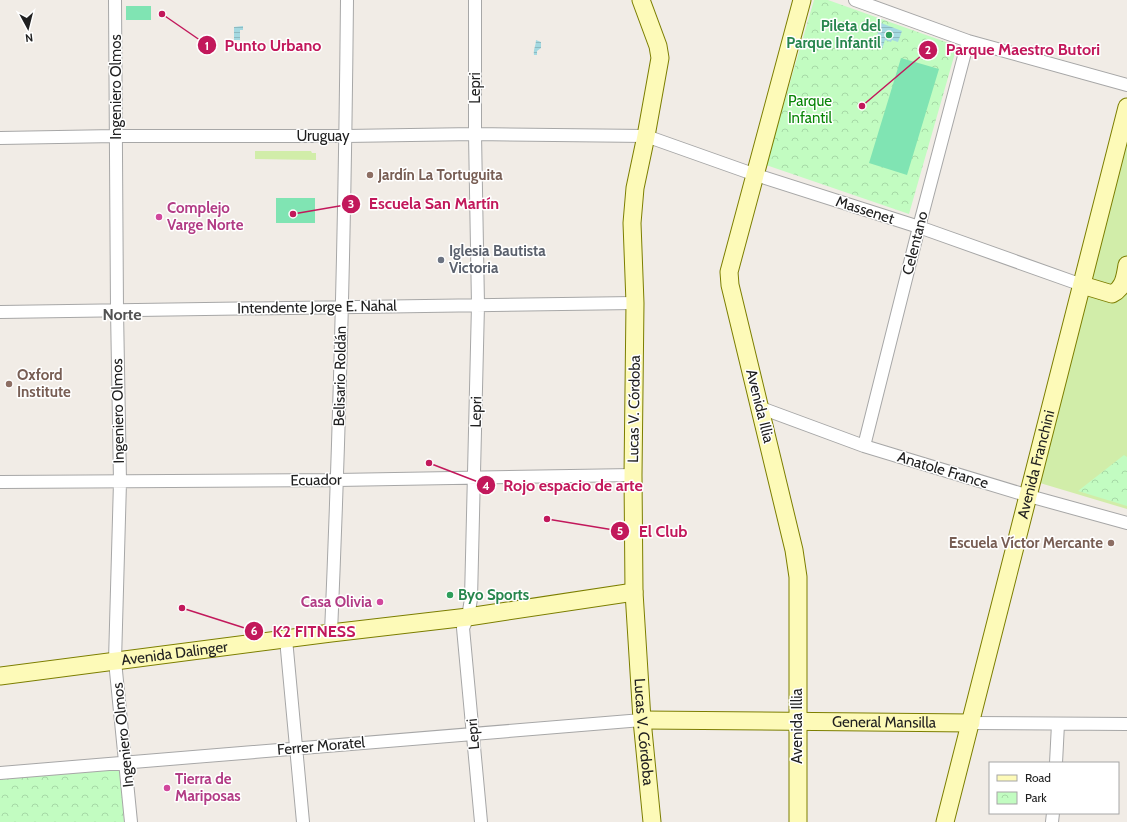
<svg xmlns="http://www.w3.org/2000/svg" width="1127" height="822" font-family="Cabin,sans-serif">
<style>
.grass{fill:#d1eda9}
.park{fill:url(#park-crowns)}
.pitch{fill:#80e4b3}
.water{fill:url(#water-rules)}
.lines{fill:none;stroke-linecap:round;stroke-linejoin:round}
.street-casing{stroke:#a7a7a7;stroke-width:14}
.secondary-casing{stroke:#7c7e00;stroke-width:19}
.street{stroke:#fff;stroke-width:12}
.secondary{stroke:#fdfab8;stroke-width:17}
.leisure-dot{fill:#2e9e5b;stroke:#fff;stroke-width:1.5}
.education-dot{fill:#8d6e63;stroke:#fff;stroke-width:1.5}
.hotel-dot{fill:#d1479c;stroke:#fff;stroke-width:1.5}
.worship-dot{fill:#6b7280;stroke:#fff;stroke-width:1.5}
.labels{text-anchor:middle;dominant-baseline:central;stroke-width:3;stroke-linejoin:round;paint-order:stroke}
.leisure-label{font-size:15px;font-weight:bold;fill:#27864d;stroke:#fff;text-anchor:end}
.street-label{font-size:15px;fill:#202020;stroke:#fff}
.park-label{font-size:15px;fill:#088606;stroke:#fff}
.education-label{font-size:15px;font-weight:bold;fill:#785e54;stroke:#fff;text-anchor:start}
.hotel-label{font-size:15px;font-weight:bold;fill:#b23c85;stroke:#fff;text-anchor:start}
.worship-label{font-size:15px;font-weight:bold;fill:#5b616d;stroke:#fff;text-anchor:start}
.neighbourhood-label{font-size:16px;font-weight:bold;fill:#535353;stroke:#fff}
.leader{fill:none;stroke:#c2185b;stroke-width:1.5}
.callout-dot{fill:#c2185b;stroke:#fff;stroke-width:1.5}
.mark-label{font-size:12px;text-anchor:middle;font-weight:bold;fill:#fff}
.callout-label{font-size:16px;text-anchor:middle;font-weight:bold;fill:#c2185b;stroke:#fff;stroke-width:3;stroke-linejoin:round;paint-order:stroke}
</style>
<defs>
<pattern id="park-crowns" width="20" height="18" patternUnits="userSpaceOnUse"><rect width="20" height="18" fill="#c2fcc1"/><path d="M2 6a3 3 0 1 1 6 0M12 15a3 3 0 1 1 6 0" fill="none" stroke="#a6d8a6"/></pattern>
<pattern id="water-rules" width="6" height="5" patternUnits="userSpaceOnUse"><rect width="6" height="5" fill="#a4d9e1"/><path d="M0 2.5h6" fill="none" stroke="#8dbac1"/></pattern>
</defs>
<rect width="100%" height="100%" fill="#f1ece6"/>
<path class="grass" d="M1127 130V509L1040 483Z
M255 151H311L312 153H316V160L255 159Z"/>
<path class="park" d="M814 0H828L957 46 909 214 766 165Z
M1124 455 1127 457V506L1078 491Z
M120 769 124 822H0V778Z"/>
<path class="pitch" d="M126 6H151V20H126Z
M901 58 939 69 907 175 869 163Z
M276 198H315V223H276Z"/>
<path class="water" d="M881 23 902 31 898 42 892 40 891 42 885 40 882 49 874 46Z
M243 26V30H240V40H234V27Z
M536 40 541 42V48L537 51V55H534C533 49 536 46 536 40Z"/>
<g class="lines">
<g class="street-casing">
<path id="street" d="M115 0 117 310 120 482 115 661 131 822
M475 0V134L478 305 471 599 468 617 463 628 481 822
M855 0 968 41 1127 85
M0 138 116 136H346L475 134 646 136 756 175 919 227 1082 285
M0 312 635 303
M761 408 864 446 1029 496 1127 523
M864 446 919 227 968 41
M0 482 337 480 633 475
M331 633C340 422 345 211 347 0
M286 639 303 822
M971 723 1127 724
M1056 763 1058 724
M0 773 642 720
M1052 822 1053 813"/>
</g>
<g class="secondary-casing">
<g id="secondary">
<path id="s1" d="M641 0 658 46 660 58 646 136 635 188 632 223 635 303 633 475 634 592 642 720 652 822"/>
<path d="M1082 285 1112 294C1124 288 1125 277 1127 265"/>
<path id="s2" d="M0 676 331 633 468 617 634 592"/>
<path id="s3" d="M642 720 971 723"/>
<path d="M798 822V577L794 550 730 285 729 272 802 0"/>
<path id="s4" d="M945 822 1127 107"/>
</g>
</g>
<use href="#street" class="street"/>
<use href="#secondary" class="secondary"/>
</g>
<g class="leisure-dot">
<circle cx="889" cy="35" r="4"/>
<circle cx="450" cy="595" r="4"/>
</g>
<g class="education-dot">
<circle cx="370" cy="175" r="4"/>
<circle cx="9" cy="384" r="4"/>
<circle cx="1111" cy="543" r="4"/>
</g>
<g class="hotel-dot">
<circle cx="159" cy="217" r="4"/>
<circle cx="380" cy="602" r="4"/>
<circle cx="167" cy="788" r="4"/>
</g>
<circle class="worship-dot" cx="441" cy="260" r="4"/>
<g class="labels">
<g class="leisure-label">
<text x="881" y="26">Pileta del<tspan x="881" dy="17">Parque Infantil</tspan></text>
<text x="458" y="595" text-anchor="start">Byo Sports</text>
</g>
<g class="street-label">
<text transform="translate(116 87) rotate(-90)">Ingeniero Olmos</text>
<text transform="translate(475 88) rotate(-90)">Lepri</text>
<text x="323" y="136">Uruguay</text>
<text transform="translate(865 210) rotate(18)">Massenet</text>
<text transform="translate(915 243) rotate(-76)">Celentano</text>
<text transform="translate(317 307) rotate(-1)">Intendente Jorge E. Nahal</text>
<text transform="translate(340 376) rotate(-89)">Belisario Roldán</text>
<text transform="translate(760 406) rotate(76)">Avenida Illia</text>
<text transform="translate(634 409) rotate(-89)">Lucas V. Córdoba</text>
<text transform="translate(118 411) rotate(-91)">Ingeniero Olmos</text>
<text transform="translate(476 412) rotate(-89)">Lepri</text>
<text stroke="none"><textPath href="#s4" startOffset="369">Avenida Franchini</textPath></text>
<text transform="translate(943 470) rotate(17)">Anatole France</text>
<text transform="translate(316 480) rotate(-1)">Ecuador</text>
<text stroke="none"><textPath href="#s2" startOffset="176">Avenida Dalinger</textPath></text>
<text stroke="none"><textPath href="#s3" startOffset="242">General Mansilla</textPath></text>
<text transform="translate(797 726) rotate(-90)">Avenida Illia</text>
<text stroke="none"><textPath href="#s1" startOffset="738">Lucas V. Córdoba</textPath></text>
<text transform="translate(473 734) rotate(-95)">Lepri</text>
<text transform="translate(123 735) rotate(-96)">Ingeniero Olmos</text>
<text transform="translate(321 746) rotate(-5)">Ferrer Moratel</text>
</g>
<g class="park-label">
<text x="810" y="101">Parque<tspan x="810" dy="17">Infantil</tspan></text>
</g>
<g class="education-label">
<text x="378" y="175">Jardín La Tortuguita</text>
<text x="17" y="375">Oxford<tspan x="17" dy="17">Institute</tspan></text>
<text x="1103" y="543" text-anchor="end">Escuela Víctor Mercante</text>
</g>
<g class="hotel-label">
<text x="167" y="208">Complejo<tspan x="167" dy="17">Varge Norte</tspan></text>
<text x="372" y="602" text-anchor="end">Casa Olivia</text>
<text x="175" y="779">Tierra de<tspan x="175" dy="17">Mariposas</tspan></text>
</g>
<g class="worship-label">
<text x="449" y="251">Iglesia Bautista<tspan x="449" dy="17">Victoria</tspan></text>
</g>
<g class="neighbourhood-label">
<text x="122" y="314">Norte</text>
</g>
</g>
<path class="leader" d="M162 14L207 45M862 106L928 50M293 214L351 204M429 463L486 485M547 519L620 531M182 608L254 631"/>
<g class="callout-dot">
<circle cx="162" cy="14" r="4"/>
<circle cx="862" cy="106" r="4"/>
<circle cx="293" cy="214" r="4"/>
<circle cx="429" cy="463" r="4"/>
<circle cx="547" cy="519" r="4"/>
<circle cx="182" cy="608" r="4"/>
<circle cx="207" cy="45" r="10"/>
<circle cx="928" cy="50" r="10"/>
<circle cx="351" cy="204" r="10"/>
<circle cx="486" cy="485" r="10"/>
<circle cx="620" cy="531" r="10"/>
<circle cx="254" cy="631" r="10"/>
</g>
<g class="mark-label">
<text x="207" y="50">1</text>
<text x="928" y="54">2</text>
<text x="351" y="208">3</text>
<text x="486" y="490">4</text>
<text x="620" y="535">5</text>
<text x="254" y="635">6</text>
</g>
<g class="callout-label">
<text x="273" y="51">Punto Urbano</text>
<text x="1023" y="55">Parque Maestro Butori</text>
<text x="434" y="209">Escuela San Martín</text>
<text x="573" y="491">Rojo espacio de arte</text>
<text x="663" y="537">El Club</text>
<text x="314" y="637">K2 FITNESS</text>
</g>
<rect x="989" y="762" width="130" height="52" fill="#ffffff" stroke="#a6a6a6"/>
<rect x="997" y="775" width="20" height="6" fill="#fdfab8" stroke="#a6a6a6"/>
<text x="1025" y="782" font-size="12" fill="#202020">Road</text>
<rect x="997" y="792" width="20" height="12" fill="url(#park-crowns)" stroke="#a6a6a6"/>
<text x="1025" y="802" font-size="12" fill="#202020">Park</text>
<g transform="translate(28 28) rotate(173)" stroke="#ffffff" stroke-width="3" paint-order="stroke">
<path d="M0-3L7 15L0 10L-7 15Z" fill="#202020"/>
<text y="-6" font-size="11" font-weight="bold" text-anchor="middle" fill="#202020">N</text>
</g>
</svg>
